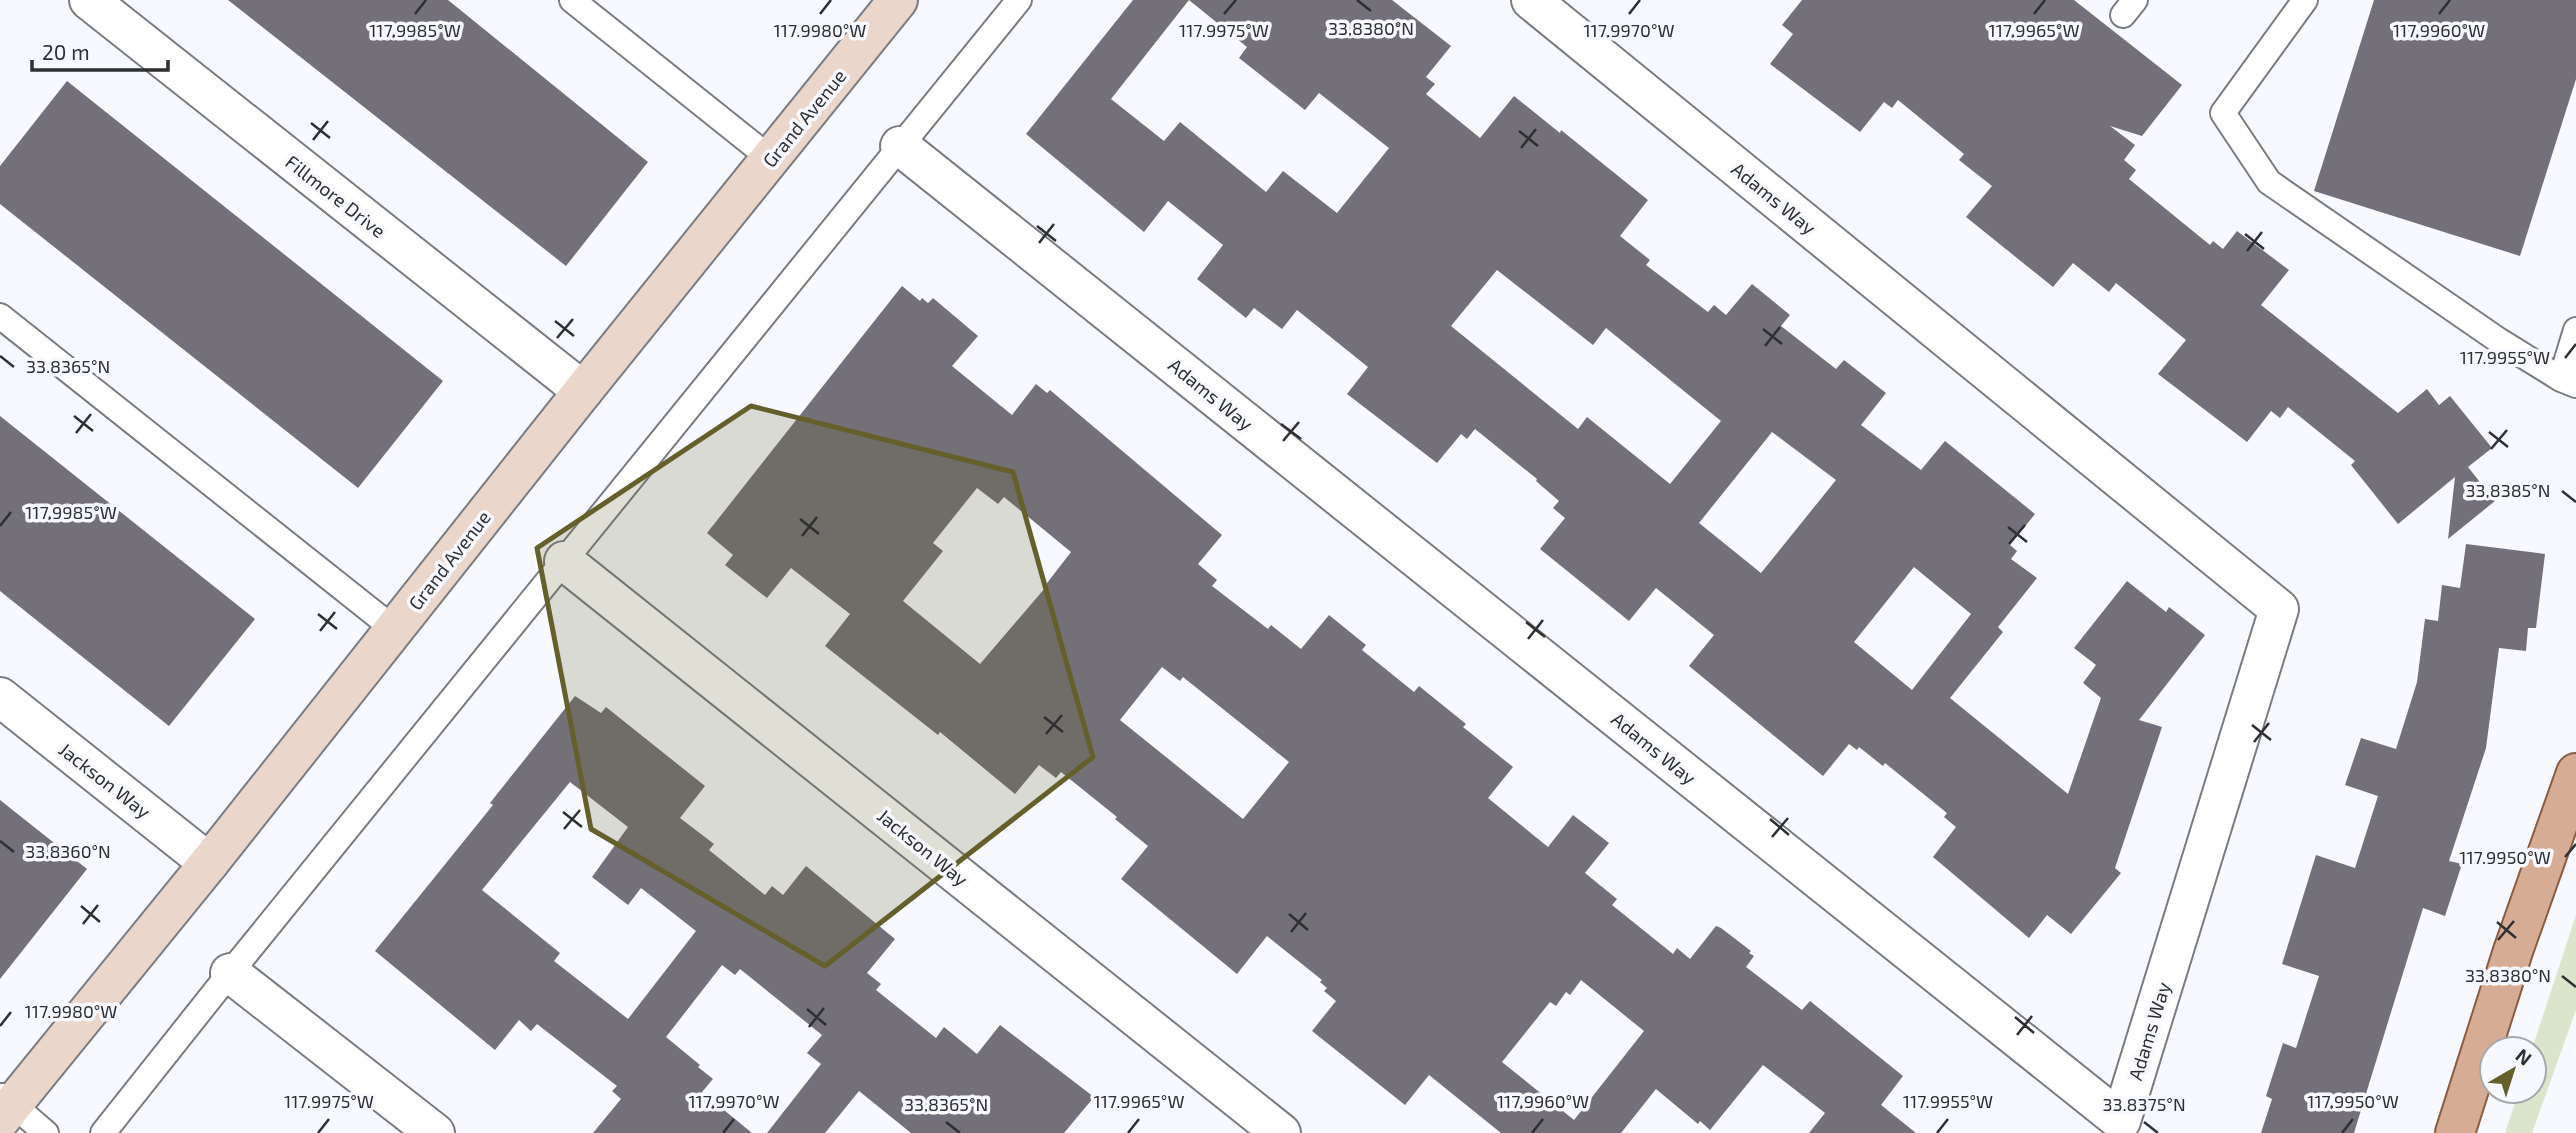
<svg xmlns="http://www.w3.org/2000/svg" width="2576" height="1133" font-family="'Exo 2',sans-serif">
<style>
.green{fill:#dbe5cb}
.building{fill:#737177;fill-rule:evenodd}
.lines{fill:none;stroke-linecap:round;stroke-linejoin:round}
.lane-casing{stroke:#7a7c83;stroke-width:28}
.street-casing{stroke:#7a7c83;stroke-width:42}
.secondary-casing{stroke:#7a7c83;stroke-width:42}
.primary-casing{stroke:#895d44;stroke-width:42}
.lane{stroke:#fff;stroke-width:24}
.street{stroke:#fff;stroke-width:38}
.secondary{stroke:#ead6ca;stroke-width:38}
.primary{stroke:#d6ad94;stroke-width:38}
.marked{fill:#655f2b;fill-opacity:0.2;stroke:#655f2b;stroke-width:5;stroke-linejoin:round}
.ticks{fill:none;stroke:#2e2f32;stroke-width:2.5}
.labels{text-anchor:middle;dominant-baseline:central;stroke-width:7;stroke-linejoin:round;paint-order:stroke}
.street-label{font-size:19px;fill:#2e2f32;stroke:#f8f9fe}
.ticks-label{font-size:18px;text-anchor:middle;fill:#2e2f32;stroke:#f8f9fe;stroke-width:7;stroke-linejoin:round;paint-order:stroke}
</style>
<rect width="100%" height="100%" fill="#f8f9fe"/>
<path class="green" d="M2576 915V1010L2532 1133H2505L2519 1091H2534L2532 1049Z"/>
<path class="building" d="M228 0H448L648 162 566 266Z
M1133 0H1392L1451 46 1426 77 1435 84 1426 94 1480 138 1514 96 1560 133 1561 130 1648 200 1620 236 1650 260 1646 265 1708 312 1714 305 1726 315 1752 284 1790 315 1781 326 1836 369 1844 360 1886 393 1861 425 1921 470 1945 441 2035 514 2010 545 2017 551 2011 559 2037 578 1998 627 2003 632 1950 698 2068 794 2101 698 2083 683 2096 665 2074 648 2127 581 2166 612 2169 607 2205 635 2139 720 2162 727 2115 868 2121 873 2071 934 2047 915 2029 938 1933 857 1956 827 1944 817 1947 813 1885 763 1883 766 1859 747 1857 750 1849 744 1823 776 1689 666 1714 635 1656 588 1629 621 1540 549 1565 518 1553 508 1559 501 1536 481 1537 479 1475 429 1467 439 1461 434 1437 463 1347 394 1368 367 1297 310 1282 329 1254 308 1246 318 1197 279 1223 245 1168 201 1144 232 1026 134ZM1189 0 1247 47 1239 58 1305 110 1319 93 1389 148 1337 213 1283 171 1266 192 1180 122 1164 141 1111 99ZM1497 270 1593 345 1606 328 1721 421 1670 484 1587 417 1578 429 1451 326ZM1772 432 1836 480 1761 573 1699 523ZM1914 567 1971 614 1912 690 1854 642Z
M1802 0H2074L2182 85 2142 136 2110 126 2135 145 2124 160 2136 170 2129 179 2210 245 2213 241 2223 249 2237 231 2289 270 2261 305 2398 413 2427 389 2439 405 2450 396 2492 448 2468 467 2495 501 2448 539 2455 477 2398 524 2351 465 2355 461 2288 407 2280 418 2271 411 2247 442 2158 374 2186 340 2116 283 2109 292 2073 263 2053 287 1966 217 1992 186 1959 160 1964 154 1898 100 1892 108 1884 102 1860 132 1770 64 1793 34 1782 25Z
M2374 0H2576V79L2520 256 2314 191Z
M67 81 443 381 358 488 0 204V166Z
M902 286 920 301 922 298 928 303 933 298 978 336 952 366 1012 415 1036 384 1047 393 1050 390 1222 535 1198 564 1217 580 1212 586 1268 629 1271 625 1301 649 1329 615 1366 645 1362 650 1414 692 1419 686 1466 724 1463 727 1513 767 1488 798 1548 847 1573 815 1609 843 1585 873 1617 899 1612 905 1673 954 1677 948 1690 959 1716 926 1721 928 1751 951 1749 953 1754 956 1746 967 1802 1010 1810 1001 1903 1076 1881 1105 1916 1133H1809L1825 1113 1763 1065 1710 1130 1700 1121 1698 1124 1656 1089 1621 1133H1501L1429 1075 1405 1105 1312 1031 1336 1001 1324 991 1327 988 1320 982 1322 980 1267 936 1237 974 1121 879 1148 846 1115 819 1117 817 1061 772 1056 778 1039 765 1015 794 940 732 938 735 825 646 850 614 791 568 767 598 725 565 733 555 707 533ZM977 488 998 504 1004 497 1071 552 1044 587 1045 588 980 664 903 601 943 551 933 543ZM1162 667 1180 681 1183 677 1289 762 1243 819 1120 720ZM1581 980 1644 1031 1574 1120 1502 1062 1550 1002 1556 1006 1566 992 1570 995Z
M0 416 255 619 169 726 0 591Z
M2466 544 2545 554 2536 628H2528L2526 651 2499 648 2486 748 2449 861 2462 864 2445 916 2423 908 2354 1133H2261L2272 1099 2266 1096 2283 1043 2296 1048 2319 976 2282 964 2316 855 2355 868 2378 796 2345 785 2361 738 2396 749 2417 682 2425 619 2438 621 2442 585 2460 588Z
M575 696 601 713 606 707 705 786 680 818 714 844 709 850 765 895 772 886 783 895 806 866 895 939 867 973 881 984 876 990 936 1038 944 1027 977 1054 1000 1025 1094 1097 1064 1133H911L859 1091 825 1133H767L821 1064 807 1053 822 1035 740 969 735 975 722 965 666 1037 700 1065 698 1067 713 1079 702 1092 752 1133H593L621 1099 612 1091 617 1086 537 1024 531 1031 519 1020 495 1050 375 951 493 805 490 803ZM570 782 628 827 592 877 628 905 641 888 696 931 628 1019 554 961 560 953 482 890Z
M0 800 87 869 0 979Z"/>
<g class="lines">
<g class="lane-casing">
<path id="lane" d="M572 0 771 159
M2305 0 2223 113 2269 182 2498 340 2561 379 2576 385
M2123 15 2135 0
M0 316 394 629
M2561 379 2576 330
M3 1096 46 1133
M103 1133 230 973 1019 0"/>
</g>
<g class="street-casing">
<path id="street" d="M89 0 583 391
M900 146 2121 1121 2279 609 1531 0
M564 561 1281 1133
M0 697 209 863
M230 973 435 1133"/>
</g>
<g class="secondary-casing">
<path id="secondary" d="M0 1120 209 863 583 391 898 0"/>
</g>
<g class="primary-casing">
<path id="primary" d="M2455 1133 2513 951 2576 773"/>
</g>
<use href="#lane" class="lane"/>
<use href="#street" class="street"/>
<use href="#secondary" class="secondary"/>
<use href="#primary" class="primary"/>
</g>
<path class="marked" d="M751 406 1013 472 1093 757 825 966 591 829 537 548Z"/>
<path class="ticks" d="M1357 0 1371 11M415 14 426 0M820 14 831 0M1224 14 1236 0M1629 14 1640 0M2034 14 2045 0M2439 14 2450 0M311 123 330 138M1519 131 1538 146M313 140 328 121M1521 148 1536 129M1037 226 1056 241M2245 234 2264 249M1039 243 1054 224M2247 251 2262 232M555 321 574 336M1763 329 1782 344M557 338 573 319M1765 346 1780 327M0 356 14 367M2565 358 2576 344M74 416 93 431M1281 424 1301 439M2489 432 2508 447M76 433 91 414M1283 441 1299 422M2491 449 2507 430M2562 491 2576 502M800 519 819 534M0 526 11 512M2008 527 2027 542M802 536 817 517M2009 544 2025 525M318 614 337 629M1526 622 1545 637M320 631 335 612M1528 639 1543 620M1044 717 1063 732M2252 725 2271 740M1046 734 1062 715M2254 742 2269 723M563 812 582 827M1770 819 1789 835M564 829 580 810M1772 837 1788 818M0 841 14 852M2565 857 2576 844M81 906 100 922M1289 914 1308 930M2497 922 2516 938M83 924 98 905M1291 932 1306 913M2498 940 2514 921M2562 976 2576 987M807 1009 826 1025M2015 1017 2034 1033M0 1026 11 1012M809 1027 824 1008M2017 1035 2032 1016M946 1122 960 1133M2144 1122 2158 1133M318 1133 329 1119M723 1133 734 1119M1128 1133 1139 1119M1532 1133 1543 1119M1937 1133 1948 1119M2342 1133 2353 1119"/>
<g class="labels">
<g class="street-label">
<text transform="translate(804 118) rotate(-51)">Grand Avenue</text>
<text transform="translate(336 196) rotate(38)">Fillmore Drive</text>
<text transform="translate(1774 198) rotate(39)">Adams Way</text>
<text transform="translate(1211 394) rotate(39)">Adams Way</text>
<text transform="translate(449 560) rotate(-52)">Grand Avenue</text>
<text transform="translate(1654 748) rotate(39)">Adams Way</text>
<text transform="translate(105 780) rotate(38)">Jackson Way</text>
<text transform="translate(923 847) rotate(39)">Jackson Way</text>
<text transform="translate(2149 1031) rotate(-73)">Adams Way</text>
</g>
</g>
<g class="ticks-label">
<text x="1371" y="35">33.8380°N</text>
<text x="415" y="37">117.9985°W</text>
<text x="820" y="37">117.9980°W</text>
<text x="2439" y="37">117.9960°W</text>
<text x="1224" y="37">117.9975°W</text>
<text x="1629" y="37">117.9970°W</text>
<text x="2034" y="37">117.9965°W</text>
<text x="2505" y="364">117.9955°W</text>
<text x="68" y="373">33.8365°N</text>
<text x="2508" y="497">33.8385°N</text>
<text x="71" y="519">117.9985°W</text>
<text x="68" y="858">33.8360°N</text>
<text x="2505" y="864">117.9950°W</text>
<text x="2508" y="982">33.8380°N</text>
<text x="71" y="1018">117.9980°W</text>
<text x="329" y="1108">117.9975°W</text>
<text x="734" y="1108">117.9970°W</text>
<text x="1139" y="1108">117.9965°W</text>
<text x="1543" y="1108">117.9960°W</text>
<text x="1948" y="1108">117.9955°W</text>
<text x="2353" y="1108">117.9950°W</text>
<text x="946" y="1111">33.8365°N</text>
<text x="2144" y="1111">33.8375°N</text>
</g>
<g transform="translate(2513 1070) rotate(39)"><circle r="33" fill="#f8f9fe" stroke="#a7a8ac" stroke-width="2"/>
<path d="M0-5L12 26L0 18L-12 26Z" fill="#655f2b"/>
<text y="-10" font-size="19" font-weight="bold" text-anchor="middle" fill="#2e2f32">N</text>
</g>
<path d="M32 60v10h136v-10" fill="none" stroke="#2e2f32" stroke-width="3.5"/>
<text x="42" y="60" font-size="21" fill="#2e2f32" stroke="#f8f9fe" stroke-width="5" paint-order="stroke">20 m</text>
</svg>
